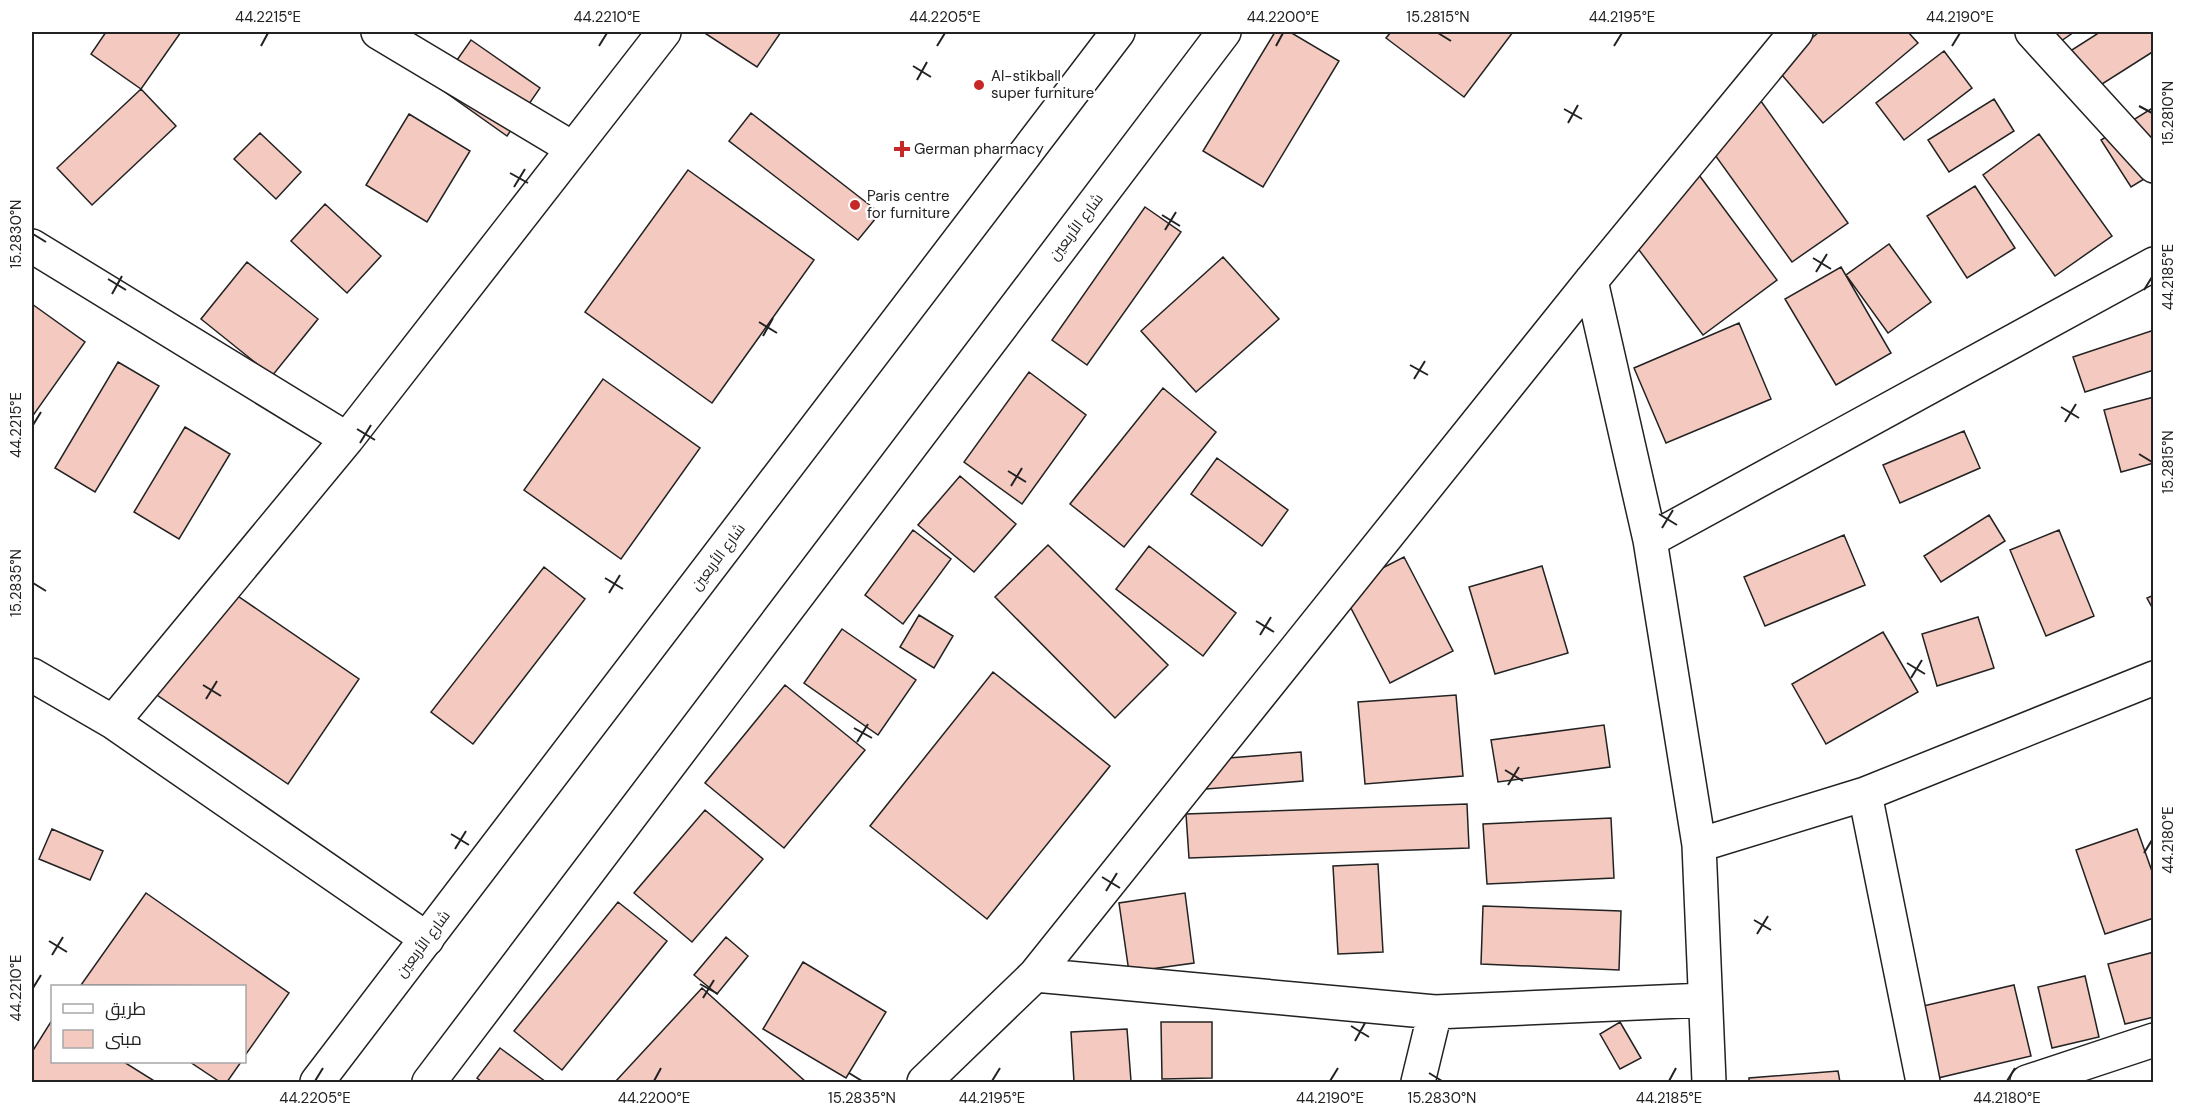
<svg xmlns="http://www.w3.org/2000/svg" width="2185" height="1114" font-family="'DM Sans',Cairo,sans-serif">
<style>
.building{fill:#f3c9c0;stroke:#222;stroke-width:1.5}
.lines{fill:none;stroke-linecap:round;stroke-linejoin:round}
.street-casing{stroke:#222;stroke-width:36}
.secondary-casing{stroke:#222;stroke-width:36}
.street{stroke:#fff;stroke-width:33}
.secondary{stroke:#fff;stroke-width:33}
.ticks{fill:none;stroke:#222;stroke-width:2}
.poi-dot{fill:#c62828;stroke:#fff;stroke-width:2}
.labels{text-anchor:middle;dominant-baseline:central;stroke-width:4.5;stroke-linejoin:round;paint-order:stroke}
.poi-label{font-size:15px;fill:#222;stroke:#fff;text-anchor:start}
.street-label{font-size:15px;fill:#222;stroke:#fff}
.neatline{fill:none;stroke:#222;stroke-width:2}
.ticks-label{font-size:15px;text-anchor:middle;fill:#222}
</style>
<rect width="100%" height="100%" fill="#fff"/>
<path class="building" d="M106 32H181L141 89 91 54Z
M703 32H781L757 67Z
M1275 32H1290L1339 61 1263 187 1203 151Z
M1391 32H1513L1464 97 1386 38Z
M1819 32H1908L1918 43 1823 123 1776 68Z
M2038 32H2074L2051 48Z
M2100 32H2154V51L2088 93 2064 55Z
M471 40 540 88 507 136 438 87Z
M1944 51 1972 88 1904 140 1876 103Z
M141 89 176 126 92 205 57 168Z
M1758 97 1848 223 1792 262 1702 137Z
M1994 99 2014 131 1949 172 1928 140Z
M2154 107V173L2131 187 2101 140Z
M751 113 880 213 858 240 729 141Z
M409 114 470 151 427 222 366 185Z
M260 133 301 172 276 199 234 159Z
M2039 134 2112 236 2055 276 1983 175Z
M688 170 814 260 712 403 585 312Z
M1699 175 1777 280 1703 335 1624 230Z
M1975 186 2015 248 1967 278 1927 216Z
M325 204 381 256 347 293 291 241Z
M1145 207 1181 232 1087 365 1052 340Z
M1889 244 1931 302 1888 333 1846 275Z
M1223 257 1279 319 1196 392 1141 331Z
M247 262 318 319 272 376 201 319Z
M1841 267 1891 353 1836 385 1785 299Z
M32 304 85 342 32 417Z
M1739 323 1771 399 1666 443 1634 368Z
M2154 330V370L2085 392 2073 357Z
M118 362 159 386 95 492 55 468Z
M1029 372 1086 415 1022 504 964 462Z
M603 379 700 448 621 559 524 490Z
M1163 388 1216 432 1124 547 1070 504Z
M2154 397V463L2121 472 2104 410Z
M185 427 230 454 179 539 134 512Z
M1964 431 1980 468 1900 503 1883 465Z
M1217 458 1288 510 1262 546 1191 494Z
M960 476 1016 524 974 572 918 525Z
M1989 515 2005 541 1941 582 1924 556Z
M913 530 951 559 903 624 865 595Z
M2059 530 2094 616 2046 636 2010 550Z
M1844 535 1865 585 1765 626 1744 577Z
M1048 545 1168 665 1115 718 995 597Z
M1149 546 1236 613 1203 656 1116 589Z
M1404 557 1453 651 1390 683 1341 589Z
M1542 566 1568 653 1495 674 1469 587Z
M544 567 585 599 473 744 431 712Z
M226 588 359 679 288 784 154 693Z
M2154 595V611L2147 598Z
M919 615 953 636 934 668 900 647Z
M1978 617 1994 668 1937 686 1922 634Z
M842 629 916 680 878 735 804 683Z
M1883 632 1918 692 1826 744 1792 684Z
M993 672 1110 766 987 919 870 826Z
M785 685 865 750 784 848 705 783Z
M1456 695 1463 776 1365 784 1358 702Z
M1604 725 1610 767 1498 782 1491 740Z
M1301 752 1303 781 1195 790 1192 761Z
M1467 804 1469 848 1189 858 1186 814Z
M705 810 763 859 692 942 634 893Z
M1611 818 1614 878 1487 884 1483 824Z
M52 829 103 851 90 880 39 859Z
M2137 829 2154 877V918L2105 934 2076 850Z
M1378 864 1383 952 1338 954 1333 866Z
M146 893 289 993 244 1057V986L81 985Z
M1185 893 1194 963 1129 972 1119 903Z
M618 902 667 941 562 1070 514 1031Z
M1483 906 1621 911 1619 970 1481 964Z
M726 937 748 956 717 994 694 975Z
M2154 952V1017L2125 1024 2108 964Z
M803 962 886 1012 846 1078 763 1029Z
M2085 976 2099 1037 2052 1048 2038 987Z
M2014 985 2031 1056 1921 1082 1893 1013Z
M702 988 806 1082H615Z
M52 1020V1062H124L156 1082H32V1052Z
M1161 1022H1212V1078L1162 1079Z
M1620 1022 1641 1058 1620 1069 1600 1034Z
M1127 1029 1131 1081 1074 1082 1071 1032Z
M500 1048 546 1082H482L477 1078Z
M190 1062H241L227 1082H220Z
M1838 1071 1840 1082H1749V1078Z"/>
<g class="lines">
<g class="street-casing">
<path id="street" d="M378 32 572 148
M2032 32 2154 166
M32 246 347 439
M1591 281 1650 540 1699 845 1709 1082
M1650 540 2154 264
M32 675 113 722 427 939
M113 722 347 439 664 32
M1865 794 1923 1082
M1699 845 1865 794 2154 678
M1035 975 1435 1012 1705 1000
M924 1082 1035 975 1591 281 1796 32
M1418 1082 1435 1012
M2027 1082 2154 1040"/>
</g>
<g class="secondary-casing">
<path id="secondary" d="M317 1082 1118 32
M429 1082 1224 32"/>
</g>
<use href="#street" class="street"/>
<use href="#secondary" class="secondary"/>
</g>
<path class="ticks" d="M1438 33 1451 41M261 46 268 33M599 46 607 33M937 46 945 33M1276 46 1283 33M1614 46 1622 33M1952 46 1960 33M913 66 931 77M917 80 927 62M2139 106 2152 113M1564 109 1582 119M1568 123 1578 105M510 173 528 183M514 187 525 169M1162 215 1180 226M1165 230 1176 212M33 234 46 242M1813 258 1831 269M1816 272 1827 254M108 279 126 290M2144 290 2152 277M112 294 122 276M759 322 777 333M763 336 773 318M1410 365 1428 375M1414 379 1425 361M2061 407 2079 418M2065 422 2076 404M33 425 41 412M357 429 375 440M360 443 371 425M2139 454 2152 462M1008 471 1026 482M1011 486 1022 468M1659 514 1677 525M1662 528 1673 510M605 578 623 589M33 583 46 591M609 593 620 575M1256 621 1274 632M1260 635 1271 617M1907 663 1925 674M1911 678 1922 660M203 685 221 696M206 699 217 681M854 728 872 738M857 742 868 724M1505 770 1523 781M1508 785 1519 767M451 834 469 845M455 849 466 831M2144 853 2152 840M1102 877 1120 888M1106 891 1117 873M1754 920 1771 930M1757 934 1768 916M49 941 67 952M52 955 63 937M700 984 718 994M33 988 41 975M703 998 714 980M1351 1026 1369 1037M1355 1041 1365 1023M849 1073 862 1081M1429 1073 1442 1081M315 1081 323 1068M654 1081 661 1068M992 1081 1000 1068M1330 1081 1338 1068M1669 1081 1676 1068M2007 1081 2015 1068"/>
<g class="poi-dot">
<circle cx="979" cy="85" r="6"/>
<path d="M899 140h6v6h6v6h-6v6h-6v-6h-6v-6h6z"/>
<circle cx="855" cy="205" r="6"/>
</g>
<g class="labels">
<g class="poi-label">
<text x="991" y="76">Al-stikball<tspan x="991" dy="17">super furniture</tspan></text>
<text x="914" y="149">German pharmacy</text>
<text x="867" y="196">Paris centre<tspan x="867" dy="17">for furniture</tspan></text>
</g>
<g class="street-label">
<text transform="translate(1076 227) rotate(-53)">شارع الأربعين</text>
<text transform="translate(718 557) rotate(-53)">شارع الأربعين</text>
<text transform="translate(423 944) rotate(-53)">شارع الأربعين</text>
</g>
</g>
<rect width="2185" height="1114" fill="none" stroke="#ffffff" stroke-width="66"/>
<rect x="51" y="985" width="195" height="78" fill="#ffffff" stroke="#a7a7a7" stroke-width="1.5"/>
<rect x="63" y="1004" width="30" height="9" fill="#ffffff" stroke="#a7a7a7" stroke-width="1.5"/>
<text x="105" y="1015" font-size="18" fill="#222222">طريق</text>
<rect x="63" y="1030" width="30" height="18" fill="#f3c9c0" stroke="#a7a7a7" stroke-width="1.5"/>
<text x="105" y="1045" font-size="18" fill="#222222">مبنى</text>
<rect x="33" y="33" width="2119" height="1048" class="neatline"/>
<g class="ticks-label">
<text x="268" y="22">44.2215°E</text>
<text x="607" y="22">44.2210°E</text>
<text x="945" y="22">44.2205°E</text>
<text x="1283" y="22">44.2200°E</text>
<text x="1438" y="22">15.2815°N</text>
<text x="1622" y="22">44.2195°E</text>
<text x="1960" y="22">44.2190°E</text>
<text transform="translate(2168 113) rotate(-90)" y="5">15.2810°N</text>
<text transform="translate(16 234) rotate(-90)" y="5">15.2830°N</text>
<text transform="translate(2168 277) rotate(-90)" y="5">44.2185°E</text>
<text transform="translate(16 425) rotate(-90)" y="5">44.2215°E</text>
<text transform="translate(2168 462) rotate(-90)" y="5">15.2815°N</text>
<text transform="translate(16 583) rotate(-90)" y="5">15.2835°N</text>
<text transform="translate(2168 840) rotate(-90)" y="5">44.2180°E</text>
<text transform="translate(16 988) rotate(-90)" y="5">44.2210°E</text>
<text x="315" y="1103">44.2205°E</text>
<text x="654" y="1103">44.2200°E</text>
<text x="862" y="1103">15.2835°N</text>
<text x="992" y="1103">44.2195°E</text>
<text x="1330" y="1103">44.2190°E</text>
<text x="1442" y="1103">15.2830°N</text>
<text x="1669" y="1103">44.2185°E</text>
<text x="2007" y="1103">44.2180°E</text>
</g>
</svg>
